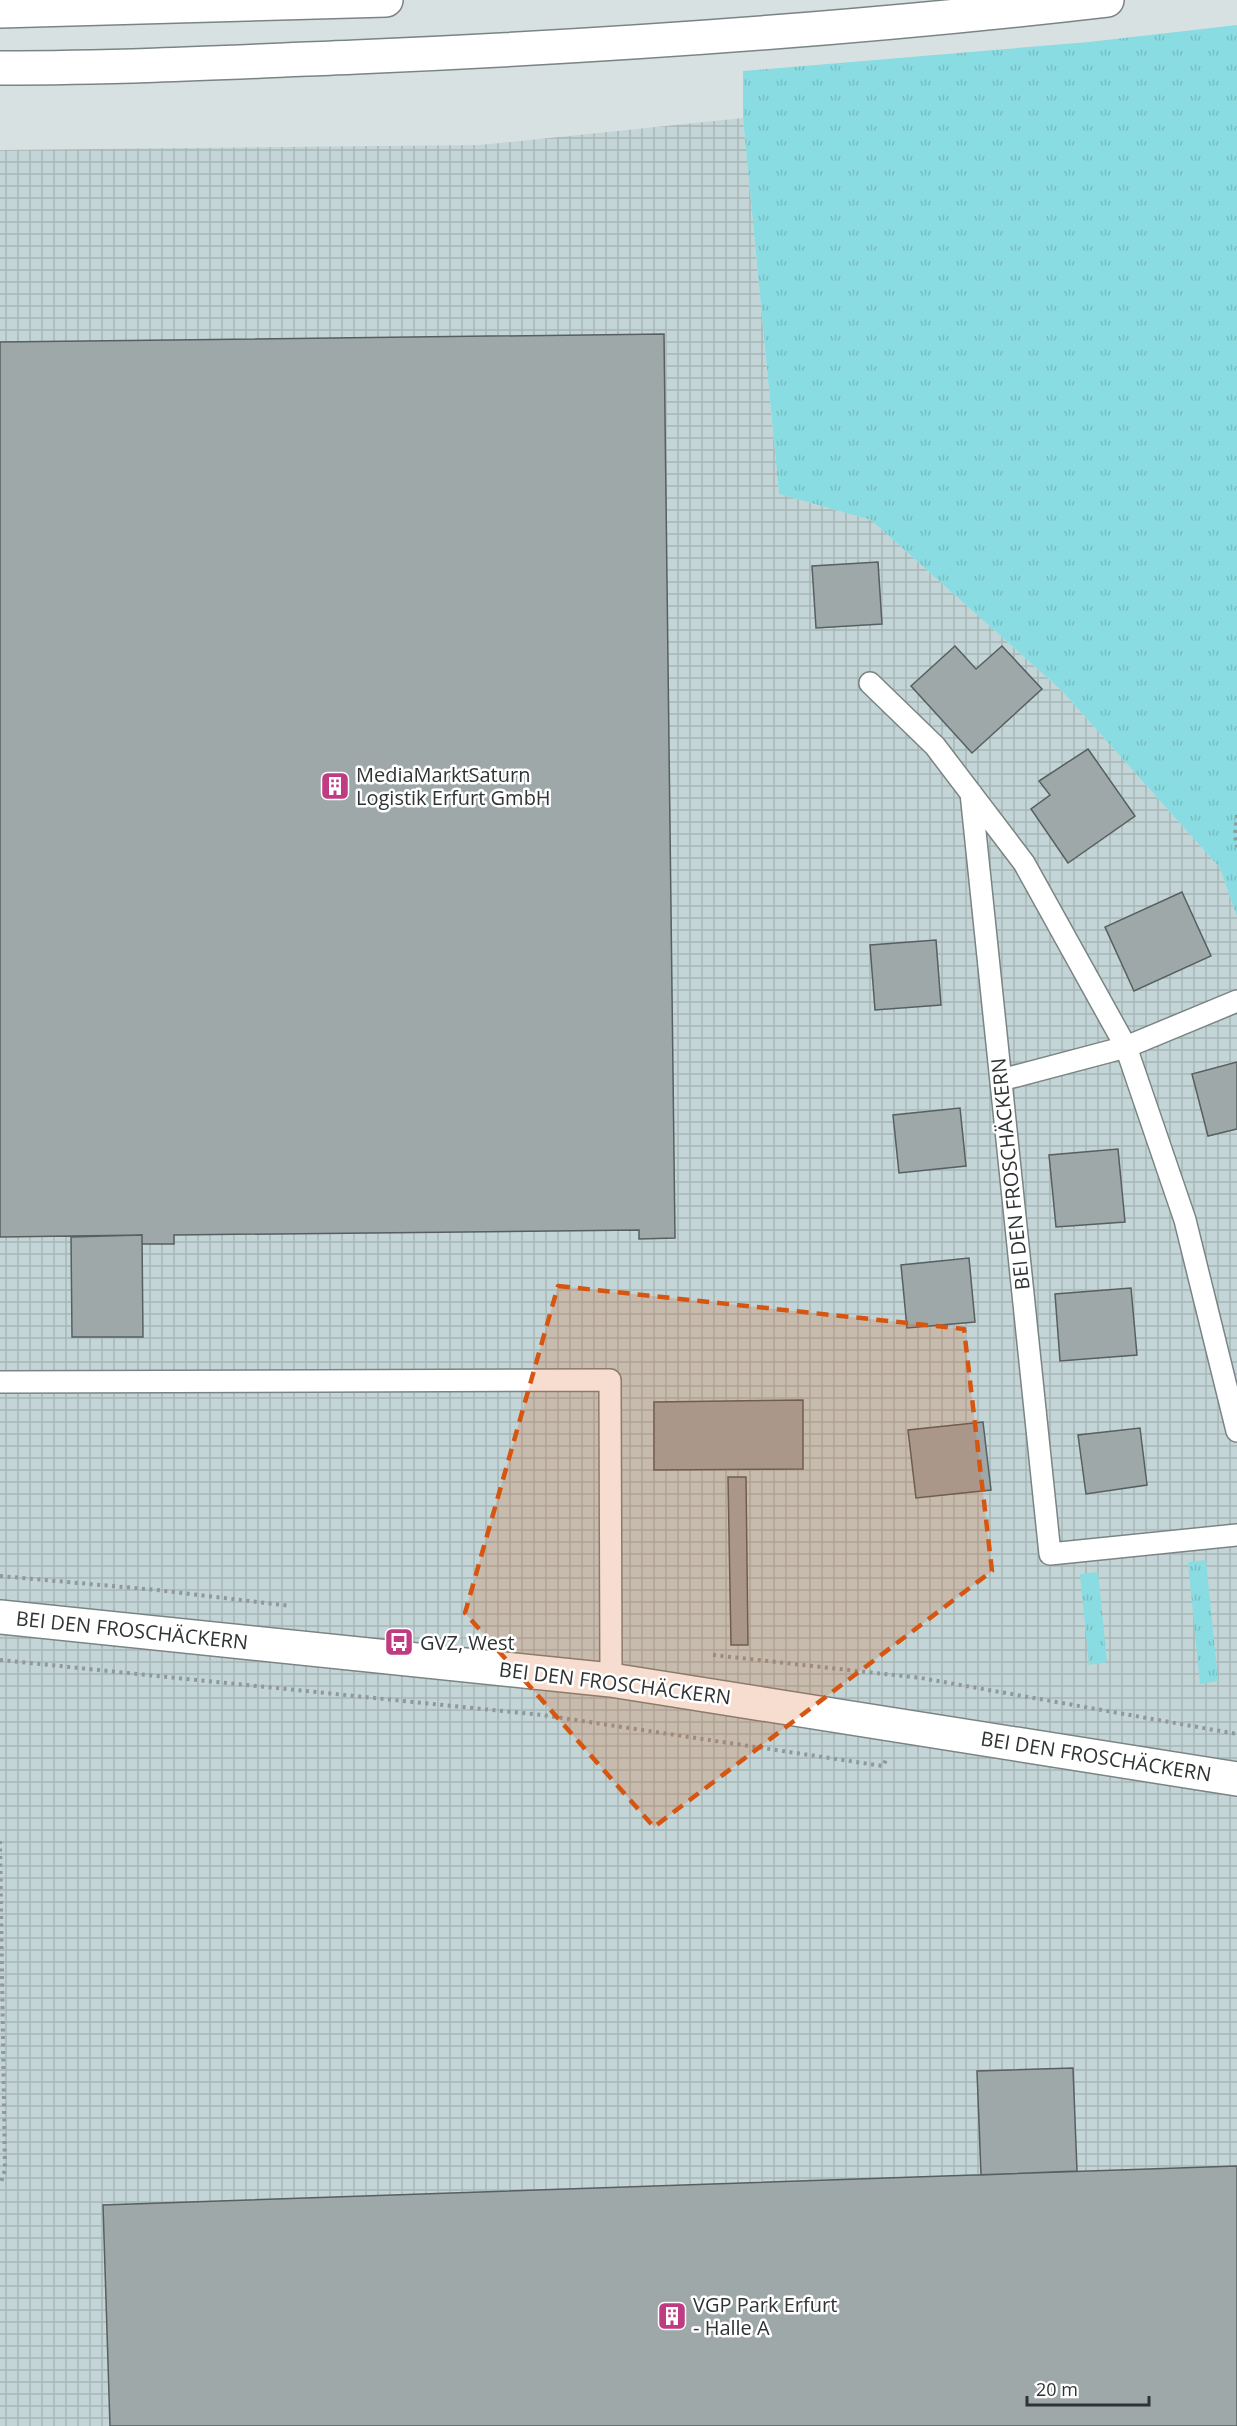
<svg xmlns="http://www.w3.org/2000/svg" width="1237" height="2426" font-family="'Open Sans',sans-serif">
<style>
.industrial{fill:url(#industrial-grid)}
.grass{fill:url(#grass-tufts)}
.building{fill:#9fa8a8;stroke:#575f60;stroke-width:1.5}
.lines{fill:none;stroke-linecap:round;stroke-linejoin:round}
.lane-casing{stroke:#7b8484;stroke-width:24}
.street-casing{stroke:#7b8484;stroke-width:36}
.highway-casing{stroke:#7b8484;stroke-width:36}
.path{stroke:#919898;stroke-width:4;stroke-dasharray:3 4.5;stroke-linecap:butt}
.lane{stroke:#fff;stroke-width:21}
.street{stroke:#fff;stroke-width:33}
.highway{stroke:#fff;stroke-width:33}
.marked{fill:#d65510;fill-opacity:0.2;stroke:#d65510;stroke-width:4.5;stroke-dasharray:12 8;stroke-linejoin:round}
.labels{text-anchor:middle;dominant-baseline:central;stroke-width:5;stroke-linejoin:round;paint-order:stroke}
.poi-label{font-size:20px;fill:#2f3333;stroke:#fff;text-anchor:start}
.street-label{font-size:20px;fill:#2f3333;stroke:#fff}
</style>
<defs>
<pattern id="industrial-grid" width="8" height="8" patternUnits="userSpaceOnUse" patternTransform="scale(1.5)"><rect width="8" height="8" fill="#c3d5d6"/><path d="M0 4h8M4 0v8" fill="none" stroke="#a8b7b8"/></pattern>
<pattern id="grass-tufts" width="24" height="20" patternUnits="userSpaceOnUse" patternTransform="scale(1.5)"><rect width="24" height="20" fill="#89dce1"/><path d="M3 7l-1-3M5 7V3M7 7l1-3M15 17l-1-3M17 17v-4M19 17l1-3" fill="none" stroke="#77bdc2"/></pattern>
</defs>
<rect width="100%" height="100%" fill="#d8e1e2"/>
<path class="industrial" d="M743 118 779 494 871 520 1062 691 1220 868 1237 917V2426H0V150L480 145Z"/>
<path class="grass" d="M1237 25V917L1220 868 1062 691 871 520 779 494 743 118V71L1089 42Z
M1206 1560 1218 1681 1200 1684 1188 1562Z
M1098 1572 1107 1662 1089 1665 1080 1574Z"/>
<path class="building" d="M664 334 675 1238 639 1239V1230L174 1235V1244H142V1235L0 1237V342Z
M878 562 882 624 816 628 812 566Z
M955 646 976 669 1002 646 1042 689 972 753 911 686Z
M1088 749 1135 816 1068 863 1031 809 1050 795 1039 781Z
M1182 892 1211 956 1134 991 1105 927Z
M936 940 941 1005 875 1010 870 945Z
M1237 1062V1129L1208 1136 1192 1074Z
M960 1108 966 1166 899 1173 893 1115Z
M1118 1149 1125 1222 1056 1227 1049 1155Z
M142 1235 143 1337H72L71 1237Z
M969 1258 975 1322 907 1328 901 1265Z
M1131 1288 1137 1355 1060 1361 1055 1294Z
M803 1400V1469L654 1470V1402Z
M983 1422 991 1490 916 1498 908 1430Z
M1140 1428 1147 1485 1086 1494 1078 1435Z
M728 1477H746L748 1645H731Z
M1073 2068 1077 2171 981 2175 977 2071Z
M1237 2166V2426H110L103 2205Z"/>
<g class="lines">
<g class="lane-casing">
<path id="lane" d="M870 683 935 746 1024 863 1126 1047 1185 1220 1237 1431
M971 793 1050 1554 1237 1535
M1001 1080 1126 1047 1237 1001
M0 1382 610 1380 611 1680"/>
</g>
<g class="street-casing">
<path id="street" d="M0 1617 611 1680 1237 1779"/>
</g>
<g class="highway-casing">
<path id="highway" d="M0 11 386 0
M0 68C119 68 238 62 356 57 607 46 858 29 1107 0"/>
</g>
<path class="path" d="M1237 815 1235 835 1237 847
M0 1576 157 1590 291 1606
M713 1655 921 1678 1237 1734
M0 1660 542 1715 883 1766 886 1760
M0 1841 5 2170 0 2185"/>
<use href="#lane" class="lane"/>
<use href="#street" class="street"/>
<use href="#highway" class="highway"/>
</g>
<path class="marked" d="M558 1286 964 1329 992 1571 654 1827 465 1613Z"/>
<defs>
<g id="building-square" transform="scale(1.5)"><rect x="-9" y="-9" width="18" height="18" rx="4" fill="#bf3b82" stroke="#fff"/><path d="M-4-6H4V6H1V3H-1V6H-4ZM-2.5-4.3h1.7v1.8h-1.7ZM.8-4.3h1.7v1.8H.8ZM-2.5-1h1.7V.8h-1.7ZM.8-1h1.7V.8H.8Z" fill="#fff"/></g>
<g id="bus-square" transform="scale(1.5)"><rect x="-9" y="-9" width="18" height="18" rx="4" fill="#bf3b82" stroke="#fff"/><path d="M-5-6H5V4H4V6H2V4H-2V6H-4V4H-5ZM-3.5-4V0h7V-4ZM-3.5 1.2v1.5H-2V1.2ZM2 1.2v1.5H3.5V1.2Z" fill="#fff"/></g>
</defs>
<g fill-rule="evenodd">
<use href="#building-square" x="335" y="786"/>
<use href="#bus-square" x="399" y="1642"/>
<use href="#building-square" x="672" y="2316"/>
</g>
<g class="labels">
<g class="poi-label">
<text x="356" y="774">MediaMarktSaturn<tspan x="356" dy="23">Logistik Erfurt GmbH</tspan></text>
<text x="420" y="1642">GVZ, West</text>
<text x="693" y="2304">VGP Park Erfurt<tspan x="693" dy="23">- Halle A</tspan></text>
</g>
<g class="street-label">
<text transform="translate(1010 1174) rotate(-96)">BEI DEN FROSCHÄCKERN</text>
<text transform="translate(132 1630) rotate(6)">BEI DEN FROSCHÄCKERN</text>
<text transform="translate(615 1683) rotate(7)">BEI DEN FROSCHÄCKERN</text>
<text transform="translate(1096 1756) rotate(9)">BEI DEN FROSCHÄCKERN</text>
</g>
</g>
<path d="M1027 2396v9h122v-9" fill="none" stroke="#2f3333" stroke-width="3"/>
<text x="1036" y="2396" font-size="18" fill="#2f3333" stroke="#ffffff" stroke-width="4.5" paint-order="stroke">20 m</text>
</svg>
